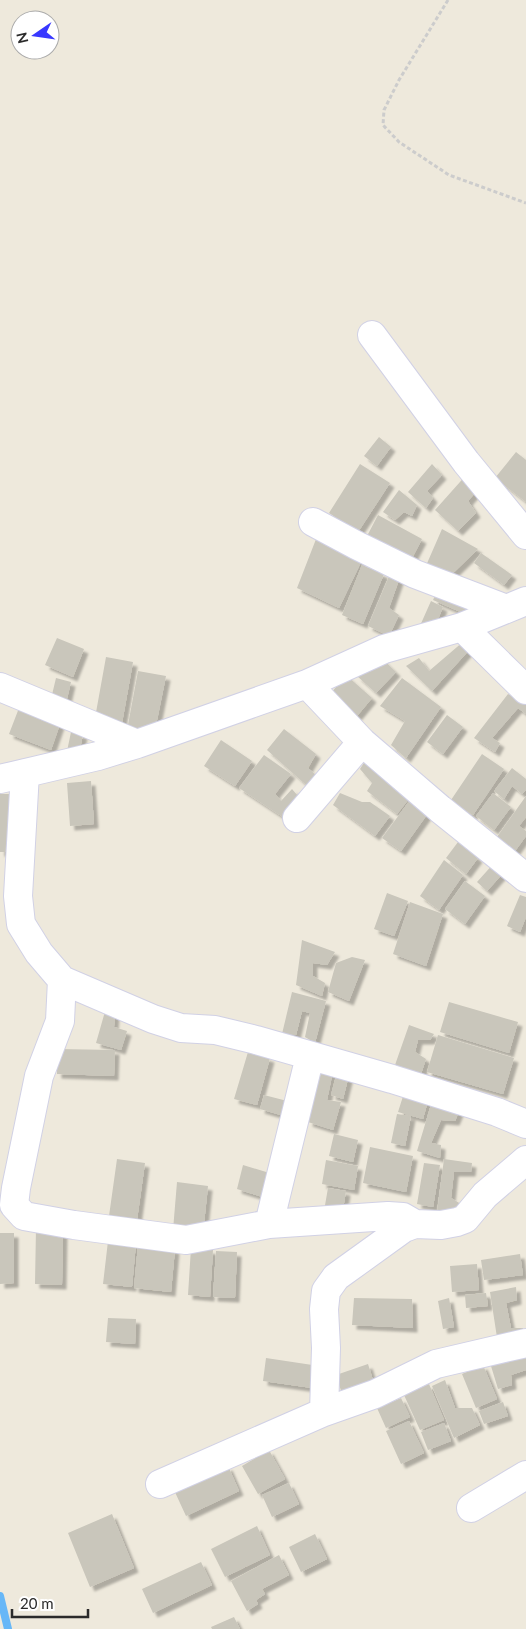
<svg xmlns="http://www.w3.org/2000/svg" width="526" height="1629" font-family="Lato,sans-serif">
<style>
.lines{fill:none;stroke-linecap:round;stroke-linejoin:round}
.stream{stroke:#67b7f7;stroke-width:8}
.building{fill:#c9c6bb;filter:url(#shadow)}
.minor-casing{stroke:#d1d1e5;stroke-width:30}
.path{stroke:#ccc;stroke-width:3;stroke-dasharray:4 2.5;stroke-linecap:butt}
.minor{stroke:#fff;stroke-width:28}
</style>
<defs>
<filter id="shadow"><feDropShadow dx="4.5" dy="4.5" stdDeviation="1" flood-color="#0004"/></filter>
</defs>
<rect width="100%" height="100%" fill="#eee9dc"/>
<g class="lines">
<path class="stream" d="M0 1596 8 1629"/>
</g>
<path class="building" d="M379 437 391 447 377 466 364 456Z
M516 452 526 460V502L495 478Z
M360 464 390 483 358 532 329 513Z
M432 464 442 475 427 491 433 498 426 508 408 492Z
M468 473 480 487 468 501 476 513 458 531 435 510Z
M399 490 417 505 412 516 404 512 395 520 383 512Z
M378 515 422 539 411 560 367 536Z
M442 529 478 549 450 576 425 568Z
M318 534 362 560 339 608 297 588Z
M481 553 512 575 504 585 474 563Z
M362 565 384 574 363 624 342 615Z
M390 574 400 577 389 608 399 615 389 636 368 626Z
M438 589 478 605 472 617 433 600Z
M431 601 443 607 432 634 419 628Z
M57 638 84 649 73 677 45 665Z
M464 641 471 648 432 691 406 666 419 658 429 671Z
M377 654 396 672 376 693 357 676Z
M106 657 133 662 122 723 95 718Z
M138 671 166 676 154 735 127 730Z
M346 675 372 698 357 716 331 693Z
M56 678 71 682 66 703 51 699Z
M402 678 441 707 406 758 391 745 405 721 380 706Z
M508 694 526 704V714L518 708 492 738 500 743 495 752 474 738Z
M19 708 60 724 51 750 9 734Z
M447 715 463 727 443 754 427 742Z
M284 729 316 754 308 768 319 778 313 791 267 750Z
M71 732 83 734 78 759 66 756Z
M221 740 252 761 235 786 204 766Z
M482 754 504 769 473 815 451 800Z
M264 755 291 774 275 794 281 801 292 789 303 802 289 821 239 788Z
M367 758 412 795 397 814 367 791 372 783 360 769Z
M512 768 526 779V790L522 794 512 786 504 799 494 791Z
M91 781 94 824 70 826 67 783Z
M340 793 362 802H370L390 816 375 836 333 805Z
M493 793 511 807 494 830 476 816Z
M0 794H18L19 852H0Z
M413 796 431 809 401 851 382 838Z
M526 796V817L519 826 526 831V836L515 851 497 837Z
M458 842 478 858 466 874 446 858Z
M444 860 463 875 439 910 420 896Z
M495 862 505 871 487 891 477 882Z
M465 881 485 896 465 924 445 909Z
M387 893 408 901 394 936 374 929Z
M520 895 526 897V917L520 932 507 926Z
M410 902 443 914 426 966 393 954Z
M302 940 335 952 327 965 313 963V976L325 983 322 996 296 985Z
M352 957 365 960 349 1001 328 992 336 963Z
M292 992 326 1001 315 1043 305 1037 310 1013 302 1011 296 1035 282 1034Z
M449 1002 518 1022 509 1053 440 1032Z
M106 1008 115 1013 114 1027 127 1031 121 1050 96 1043Z
M409 1025 434 1034 430 1040H418L415 1052 426 1059 421 1074 395 1065Z
M438 1035 514 1058 503 1094 427 1072Z
M57 1049 115 1050 114 1076 57 1074Z
M248 1052 270 1058 257 1105 234 1099Z
M323 1065 333 1071 327 1100 341 1102 333 1130 308 1122Z
M337 1072 349 1075 343 1099 331 1095Z
M405 1090 429 1097 423 1119 398 1112Z
M264 1095 295 1103 291 1118 260 1109Z
M433 1098 460 1109 455 1121 441 1120 431 1143 441 1145 440 1158 417 1151Z
M397 1114 411 1116 405 1146 391 1143Z
M334 1134 358 1140 353 1162 329 1156Z
M370 1147 413 1156 406 1192 363 1183Z
M117 1159 145 1163 137 1220 109 1216Z
M444 1159 472 1163 471 1172H454L451 1198 469 1209 437 1212Z
M326 1160 358 1166 354 1190 322 1184Z
M424 1163 440 1165 433 1207 417 1204Z
M243 1165 276 1175 269 1199 237 1189Z
M177 1182 208 1186 203 1233 173 1230Z
M328 1188 346 1191 342 1215 324 1211Z
M36 1228 63 1229 62 1285 35 1284Z
M0 1233H14V1283L0 1284Z
M108 1241 136 1243 132 1287 103 1284Z
M138 1245 175 1249 171 1292 134 1288Z
M191 1248 213 1250 210 1297 188 1295Z
M216 1251 237 1252 235 1298 213 1297Z
M520 1254 523 1275 484 1280 481 1260Z
M477 1264 479 1290 452 1292 450 1266Z
M516 1287 517 1300 506 1303 511 1328H523L525 1340 498 1344 490 1292Z
M486 1293 488 1306 466 1308 465 1295Z
M354 1298 412 1299 413 1328 352 1325Z
M449 1298 454 1327 443 1329 438 1301Z
M108 1318 136 1319 135 1344 106 1342Z
M526 1356V1370L511 1375 512 1385 498 1389 491 1366Z
M266 1358 319 1366V1389L263 1381Z
M368 1364 377 1393 345 1403 336 1375Z
M483 1365 497 1399 476 1408 462 1374Z
M445 1380 455 1408H472L480 1425 454 1438 432 1386Z
M429 1384 444 1420 420 1430 404 1395Z
M401 1398 410 1417 386 1428 377 1408Z
M503 1402 508 1416 484 1424 479 1411Z
M409 1421 424 1453 401 1464 386 1431Z
M444 1423 451 1441 428 1450 421 1432Z
M269 1450 285 1479 258 1494 242 1466Z
M228 1466 239 1491 186 1516 174 1490Z
M289 1483 299 1504 272 1517 262 1495Z
M112 1514 134 1568 90 1587 68 1533Z
M257 1526 270 1555 225 1577 211 1549Z
M315 1534 327 1559 301 1572 289 1547Z
M279 1555 289 1575 262 1589 265 1594 256 1600 258 1604 247 1611 231 1581Z
M201 1562 212 1585 153 1613 142 1589Z
M234 1617 240 1629H212L211 1627Z"/>
<g class="lines">
<g class="minor-casing">
<path id="minor" d="M372 335 466 462 526 535
M313 522 356 545 415 574 504 608
M462 627 526 690
M307 684 362 742 440 809 526 878
M0 687 137 744
M25 773 18 896 21 924 39 953 62 980 153 1019 181 1028 215 1030 256 1040 392 1079 497 1112 526 1124
M0 779 98 756 137 744 307 684 384 649 462 627 526 601
M297 818 362 742
M62 980 60 1021 39 1076 16 1188 14 1205 24 1216 74 1225 186 1240 269 1224 388 1216 403 1217 415 1224
M269 1224 310 1056
M324 1412 375 1394 436 1364 526 1343
M160 1484 324 1412 326 1348 324 1309 326 1291 336 1277 404 1228 415 1224 441 1225 457 1222 465 1219 485 1195 526 1160
M471 1508 526 1475"/>
</g>
<path class="path" d="M448 0 399 80 384 110 383 125 399 142 449 175 526 203"/>
<use href="#minor" class="minor"/>
</g>
<g transform="translate(35 35) rotate(257)"><circle r="24" fill="#ffffff" stroke="#aaaaaa"/>
<path d="M0-4L9 19L0 12L-9 19Z" fill="#3838ff"/>
<text y="-8" font-size="14" font-weight="bold" text-anchor="middle" fill="#2b2b2b">N</text>
</g>
<path d="M12 1609v8h76v-8" fill="none" stroke="#2b2b2b" stroke-width="2.5"/>
<text x="20" y="1609" font-size="15" fill="#2b2b2b" stroke="#ffffff" stroke-width="4" paint-order="stroke">20 m</text>
</svg>
